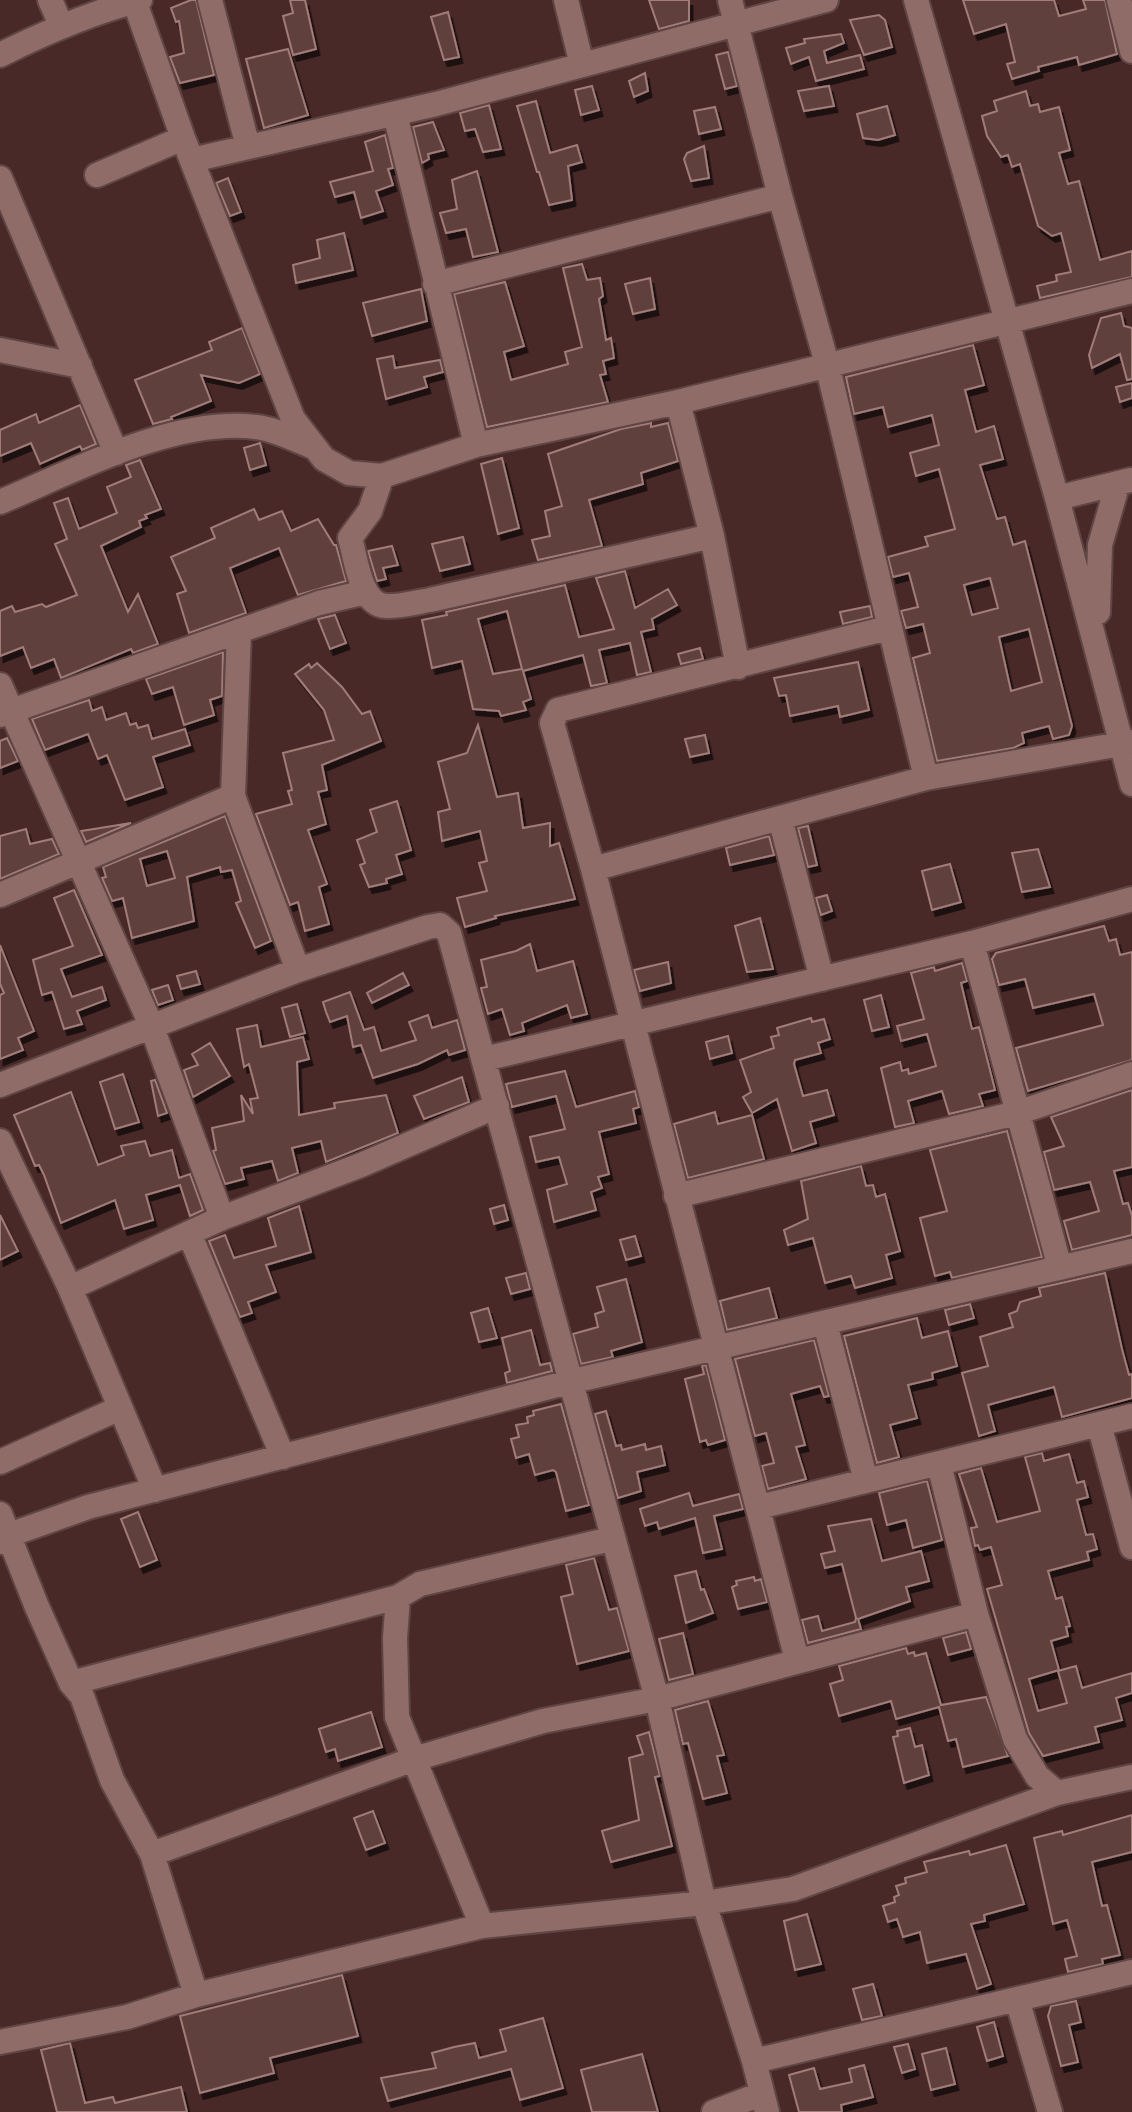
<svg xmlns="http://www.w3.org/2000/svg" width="1132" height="2112" font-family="Cabin,sans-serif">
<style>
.building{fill:#61403e;stroke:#a17c79;stroke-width:2;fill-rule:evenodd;filter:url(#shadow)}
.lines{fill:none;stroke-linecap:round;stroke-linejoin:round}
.minor-casing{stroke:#5f4645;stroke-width:28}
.minor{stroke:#906c69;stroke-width:24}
</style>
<defs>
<filter id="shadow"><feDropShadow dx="3.5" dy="6" stdDeviation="0" flood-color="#0009"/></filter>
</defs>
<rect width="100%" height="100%" fill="#482928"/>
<path class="building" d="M191 0H196L214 75 180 83 170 57 184 53 179 21 176 22 171 8Z
M290 0H305L316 49 293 55 283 16 293 13Z
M649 0H689V21L659 29Z
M963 0H1054L1059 16 1086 9 1083 0H1105L1117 54 1079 65 1077 57 1038 67 1039 71 1012 79 1007 64 1015 62 1006 24 974 34Z
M448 12 459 57 444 60 431 17Z
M879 15 885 20 892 47 864 55 850 20Z
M841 34 844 43 824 51 827 63 860 55 864 69 816 81 809 57 791 64 786 48 805 43 804 39Z
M288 49 308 115 264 128 246 59Z
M728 52 737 86 725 89 716 55Z
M645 73 648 91 634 97 629 81Z
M592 86 599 110 581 115 575 90Z
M829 86 834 106 804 111 798 91Z
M1026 91 1030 106 1038 104 1040 112 1059 107 1070 150 1059 153 1068 184 1079 181 1100 260 1132 251V277L1040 298 1037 286 1057 281 1056 275 1071 272 1061 233 1052 236 1038 226 1020 164 1012 167 1008 155 1001 157 987 136 982 116 997 111 994 101Z
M536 101 550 153 577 145 582 162 568 166 572 200 549 205 539 172H537L517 106Z
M489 105 501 149 483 152 475 129 465 131 460 113Z
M887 106 895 135 878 140 863 138 857 114Z
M715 107 721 129 699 134 694 111Z
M433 122 444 150 428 154 429 159 422 163 413 127Z
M385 135 393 168 388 169 393 185 376 191 383 211 361 218 354 192 335 197 330 182 373 171 365 142Z
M704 146 709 178 691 181 684 159 687 153Z
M477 171 498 252 473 257 466 229 446 233 440 213 457 209 452 180Z
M228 178 241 212 230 216 216 183Z
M344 233 353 270 296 283 293 265 320 258 317 240Z
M582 264 587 280 600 278 603 296 599 299 606 340 611 338 614 358 603 361 606 374 600 375 608 402 487 427 454 294 505 282 524 346 504 352 511 380 568 364 565 352 582 347 563 268Z
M650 278 655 309 633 314 625 284Z
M421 289 427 321 372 336 363 303Z
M1121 313 1124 326 1132 328V379L1127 380 1120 354 1092 368 1089 355 1101 318Z
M242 328 260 374 239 383 201 375 211 401 171 417 172 419 153 424 135 380 212 350 209 342Z
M973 345 984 385 965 390 976 432 994 426 1003 459 980 465 997 519 1005 517 1013 545 1025 541 1072 726 1069 735 1053 739 1049 726 1022 733 1024 743 1013 748 937 761 913 658 930 653 923 624 906 628 901 611 918 607 909 573 893 577 888 557 928 546 925 537 955 529 939 469 916 476 910 453 939 445 932 415 888 427 883 407 854 414 846 377ZM990 578 998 608 972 615 964 585ZM1029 629 1042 682 1011 691 999 637Z
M393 356 395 368 440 360 443 372 424 377 427 387 386 399 377 359Z
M1132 383V398L1120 402 1116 387Z
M80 405 96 444 82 450 80 446 40 464 31 443 0 456V430L36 414 39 423Z
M651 423V427L668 423 678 461 641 473 643 484 589 500 602 546 538 560 532 540 550 536 545 511 562 506 548 454 621 429Z
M260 443 266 465 250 470 244 448Z
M502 458 519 528 498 534 481 464Z
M140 460 161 509 145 515 147 518 139 521 141 527 101 546 128 612 138 594 158 644 133 653 131 649 61 678 54 659 31 668 23 647 0 656V611L12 606 15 612 42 604 46 607 77 595 55 544 67 539 54 503 68 498 79 529 117 513 107 487 131 477 126 465Z
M254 509 259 520 282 511 291 531 318 519 334 545H336L346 581 298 595 279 548 230 568 246 613 189 633 177 594 186 591 171 557 215 538 211 528Z
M463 537 470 564 440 571 432 544Z
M392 546 398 565 383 568 386 579 377 581 368 551Z
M625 571 635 608 668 589 677 605 652 619 654 629 641 632 651 672 637 675 630 643 599 650 607 683 591 686 583 655 523 671 531 699 523 702 526 710 501 716 499 711 473 709 462 661 432 668 422 620 447 615 446 612 565 585 579 637 614 629 596 578ZM507 611 522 669 493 674 478 619Z
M870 606 872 617 843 624 840 612Z
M335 615 346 643 330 649 318 619Z
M700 648 703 659 681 664 678 654Z
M223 652 222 696 210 700 214 715 184 725 173 687 152 694 146 679Z
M858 662 869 710 840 717 838 706 790 716 786 695 779 696 774 678Z
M317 663 342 687 362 714 370 711 381 741 322 765 327 790 318 792 326 824 308 830 327 884 319 887 329 924 305 931 298 902 290 905 256 814 292 804 288 791 292 790 283 753 334 740 324 710 295 674 309 664 311 668Z
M89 700 92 711 102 707 106 720 126 713 130 725 136 723 138 728 148 725 152 739 185 729 190 745 153 757 163 787 125 800 107 755 98 759 88 734 45 750 32 719Z
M478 725 497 797 518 793 523 828 550 823V846L559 843 575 899 495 916 496 918 465 927 457 898 487 891 479 863 487 861 480 831 442 841 438 812 450 809 438 762 467 753Z
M705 735 709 753 690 757 685 739Z
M7 738 18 761 0 768V741Z
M397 801 411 850 396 855 402 874 386 879 387 883 369 887 360 865 365 863 357 840 377 832 370 810Z
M225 816 271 941 255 948 236 903 241 901 232 870 221 872 220 867 187 877 194 921 132 938 123 898 112 901 102 878 106 877 103 867ZM167 851 175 878 147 886 140 859Z
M131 823 86 842 81 831 94 829Z
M808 826 817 865 808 867 798 828Z
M26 829 30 844 52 839 59 854 0 879V836Z
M769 836 774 855 730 865 726 848Z
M1038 849 1050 887 1022 892 1012 853Z
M950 864 961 902 932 910 922 871Z
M74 890 102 955 61 969 72 997 102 987 106 1000 77 1011 82 1024 64 1029 52 992 42 995 33 960 73 946 54 898Z
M827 895 832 911 821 915 816 898Z
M760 918 773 969 747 972 735 926Z
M1104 926 1109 941 1116 939 1120 955 1132 952V1060L1028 1091 1016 1048 1103 1025 1094 994 1033 1008 1025 979 999 985 992 959 996 953Z
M530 944 537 971 573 961 587 1014 571 1018 567 1005 522 1023 524 1031 510 1035 502 1009 488 1014 481 988 487 987 481 960 516 951Z
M0 945 34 1031 18 1038 23 1050 0 1059V995L4 993 0 984Z
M668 962 671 983 640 991 634 970Z
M962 963 967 981 961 983 972 1029 979 1027 995 1090 979 1094 983 1106 949 1114 942 1091 908 1101 914 1123 895 1127 881 1068 900 1062 902 1071 908 1069 909 1074 936 1066 927 1034 901 1041 897 1026 924 1019 911 973 934 967 935 971Z
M196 971 200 984 181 989 177 976Z
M403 973 409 985 372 1003 367 993Z
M168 985 173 1000 158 1005 152 990Z
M350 992 364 1030 374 1027 381 1051 416 1040 409 1022 428 1015 432 1028 457 1020 465 1050 449 1055 447 1050 418 1064 373 1078 361 1045 353 1047 347 1016 330 1022 326 1012 323 1002Z
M881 995 889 1027 872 1031 864 1000Z
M297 1004 305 1033 290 1037 282 1008Z
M811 1018 812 1022 824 1019 830 1039 818 1043 821 1053 795 1060 794 1064 803 1096 827 1090 834 1115 810 1122 816 1143 792 1151 777 1099 752 1113 743 1097 751 1092 740 1060 774 1048 771 1037 779 1035 777 1028Z
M257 1025 261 1047 303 1037 309 1059 297 1062 299 1115 335 1108 334 1103 386 1095 398 1133 326 1162 321 1141 292 1148 298 1173 278 1181 272 1161 241 1168 244 1179 225 1184 213 1151 216 1150 212 1128 244 1121 241 1095 253 1114 250 1099 258 1098 249 1064 244 1067 237 1029Z
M728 1036 732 1053 710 1059 706 1042Z
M210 1043 230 1076 193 1097 184 1070 198 1065 192 1054Z
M565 1071 576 1107 635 1091 639 1107 633 1109 636 1123 599 1132 609 1174 598 1177 602 1188 591 1192 596 1210 554 1222 547 1190 567 1184 559 1157 536 1162 530 1137 565 1129 556 1096 512 1107 506 1084Z
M123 1074 139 1122 115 1129 100 1082Z
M462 1077 469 1102 424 1119 414 1096Z
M155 1080 167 1113 158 1116 151 1081Z
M1132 1090V1167L1114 1171 1123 1204 1128 1203 1132 1216V1235L1072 1250 1064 1221 1099 1211 1090 1182 1054 1190 1044 1152 1064 1146 1051 1117Z
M71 1092 98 1165 124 1155 121 1146 145 1141 150 1156 172 1150 179 1178 190 1174 203 1210 190 1216 180 1185 146 1195 153 1220 124 1229 115 1200 61 1223 44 1175 39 1165 35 1166 14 1115Z
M715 1112 718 1124 752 1115 764 1159 688 1178 674 1124Z
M1007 1131 1042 1257 952 1278 950 1272 935 1276 920 1218 947 1211 930 1150Z
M861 1166 866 1186 873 1185 876 1197 885 1194 900 1251 886 1255 892 1278 855 1288 851 1276 825 1283 813 1238 788 1245 784 1230 808 1219 801 1181Z
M504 1205 508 1220 494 1224 490 1209Z
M299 1206 311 1252 266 1265 276 1292 248 1302 252 1313 240 1317 209 1241 225 1235 234 1258 276 1246 268 1218Z
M0 1215 18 1251 0 1260Z
M635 1236 641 1256 626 1260 620 1240Z
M526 1273 530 1289 511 1294 506 1278Z
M1105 1273 1122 1349 1129 1375 1132 1374V1398L1062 1417 1054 1387 988 1405 995 1431 979 1436 962 1373 988 1366 980 1337 1013 1327 1009 1314 1017 1311 1020 1302 1041 1296 1039 1288Z
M626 1279 642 1342 611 1351 613 1357 581 1364 573 1334 598 1327 595 1314 604 1311 597 1287Z
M769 1288 777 1318 727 1330 720 1301Z
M970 1304 974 1318 949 1325 945 1310Z
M488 1308 497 1338 479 1342 471 1313Z
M917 1318 922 1338 948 1331 957 1366 932 1373 933 1379 908 1385 917 1418 890 1425 899 1457 877 1463 844 1336Z
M531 1330 540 1365 550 1363 552 1371 507 1383 505 1373 510 1371 502 1338Z
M814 1340 829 1396 824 1397 820 1386 791 1394 805 1445 796 1447 806 1479 768 1489 762 1466 774 1463 766 1433 755 1436 735 1359Z
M706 1365 725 1440 708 1445 706 1440 700 1442 685 1379 704 1374 702 1366Z
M561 1404 589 1505 566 1511 556 1472 553 1470 535 1475 529 1454 516 1458 511 1439 519 1437 516 1425 528 1423 527 1417 534 1415 533 1411Z
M606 1411 616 1446 621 1445 622 1450 645 1444 646 1450 661 1446 665 1465 637 1472 641 1491 618 1498 595 1414Z
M1042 1453 1044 1461 1069 1454 1077 1483 1084 1481 1088 1497 1077 1500 1086 1535 1093 1534 1097 1549 1087 1552 1089 1560 1048 1571 1056 1599 1062 1597 1070 1626 1066 1627 1068 1636 1051 1641 1059 1670 1029 1679 1038 1711 1067 1703 1058 1671 1076 1666 1082 1688 1132 1673V1693L1116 1698 1122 1720 1095 1727 1099 1742 1043 1756 1029 1733 987 1589 1002 1585 991 1547 980 1550 978 1545 975 1546 971 1528 977 1527 959 1474 981 1468 997 1522 1040 1511 1025 1457Z
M927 1481 942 1540 913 1548 906 1520 887 1525 879 1493Z
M689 1493 693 1506 739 1494 743 1509 714 1516 722 1549 703 1553 695 1518 659 1529 657 1522 645 1526 640 1509Z
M138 1512 157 1560 140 1567 121 1519Z
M871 1519 882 1561 921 1551 929 1581 906 1587 910 1601 858 1619 861 1629 808 1643 802 1620 818 1616 822 1631 855 1622 856 1618 842 1564 825 1568 821 1554 835 1551 828 1526Z
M594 1558 609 1610 617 1608 629 1651 577 1664 561 1597 573 1594 566 1565Z
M696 1571 701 1590 704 1589 713 1613 686 1623 675 1576Z
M754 1577 755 1581 761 1579 767 1602 738 1609 732 1587 737 1585 736 1581Z
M966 1632 971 1649 948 1655 943 1638Z
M683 1633 693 1674 669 1680 659 1639Z
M906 1648 908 1654 914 1652 915 1656 926 1653 941 1705 986 1697 1008 1756 963 1767 956 1739 948 1741 939 1707 896 1719 891 1701 839 1716 830 1684 843 1680 839 1666Z
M708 1701 724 1755 717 1756 727 1793 703 1799 688 1743 683 1744 675 1710Z
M371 1712 382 1747 338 1761 335 1749 326 1752 319 1729Z
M910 1728 915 1747 922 1745 929 1775 904 1783 893 1737 898 1736 897 1731Z
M649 1732 660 1776 655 1777 672 1846 611 1862 602 1831 639 1820 629 1758 643 1754 637 1736Z
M373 1811 385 1843 366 1850 354 1818Z
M1132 1815V1852L1092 1862 1102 1906 1107 1905 1120 1955 1102 1959 1103 1964 1068 1972 1065 1959 1077 1956 1067 1920 1053 1924 1034 1838 1062 1831 1063 1835Z
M1006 1845 1024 1904 984 1915 985 1921 971 1924 991 1984 977 1989 966 1954 927 1963 920 1932 903 1937 897 1919 888 1922 883 1906 895 1902 894 1897 899 1895 896 1886 906 1883 905 1878 927 1872 924 1862 969 1851 970 1855Z
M807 1914 821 1964 795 1970 784 1921Z
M342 1975 358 2036 270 2058 274 2073 200 2093 180 2016Z
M873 1984 882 2016 862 2020 853 1989Z
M1076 2001 1081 2022 1069 2025 1078 2062 1061 2066 1048 2016 1051 2006Z
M543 2018 563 2088 520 2100 511 2069 388 2101 381 2078 436 2068 432 2053 454 2047 475 2043 479 2058 506 2051 500 2030Z
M994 2022 1003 2056 987 2061 977 2027Z
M70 2043 85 2103 113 2097 115 2103 181 2087 187 2112H57L41 2050Z
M908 2044 915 2069 902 2073 894 2047Z
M946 2048 955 2084 931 2090 922 2054Z
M642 2054 658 2112H592L581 2070Z
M864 2065 873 2097 841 2105 842 2112H799L789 2075 814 2068 820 2089 852 2082 849 2069Z"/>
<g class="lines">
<g class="minor-casing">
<path id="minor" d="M50 0 61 25
M134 0 183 138 293 419 324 459 349 473 382 476 476 445 678 402 1132 291
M210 0 248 147
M566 0 582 65
M730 0 780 196 827 364 926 778
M916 0 1057 498 1132 784
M1119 0 1132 51
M0 55C46 32 90 13 140 0
M395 114 476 445
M192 160 436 104 826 0
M97 175 183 138
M0 178 116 453
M435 284 780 196
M0 350 80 366
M678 402 712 536 738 667
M382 476 370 511 350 538C356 558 360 605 386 606 400 607 417 602 430 600L712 536
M1057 498 1131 480
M0 502C74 471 174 417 256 427 275 429 293 439 311 446
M1098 612 1100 545 1118 483
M239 631 233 796 298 970
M0 685 151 1025 222 1218
M0 715 319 603 366 592
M780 818 822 979
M593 869 926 778 1132 742
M0 895 233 796
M972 943 1060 1268
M484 1059 972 943 1132 899
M0 1085 298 970 428 927 440 925 449 933 657 1699 704 1903 754 2061 767 2112
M0 1141 70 1288 155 1490
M676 1196 1017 1113 1132 1074
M189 1233 283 1457
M70 1288 222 1218 361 1165 497 1106
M825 1323 866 1481
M1099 1424 1132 1547
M0 1462 120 1408
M939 1464 976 1614 1015 1739 1037 1776 1057 1793
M759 1507 1132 1416
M0 1514 37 1607 71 1683 82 1696 112 1780 152 1854 196 1995
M0 1542 9 1535 88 1507 569 1382 1132 1251
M797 1660 593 869 552 723 558 710 888 628
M71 1683 398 1597
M152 1854 414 1759 543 1721 657 1699 976 1614
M482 1926 397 1717 395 1638 398 1597 420 1584 611 1539
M1017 1999 1050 2112
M0 2042 127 2017 196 1995 482 1926 704 1903 793 1889 1057 1793 1132 1777
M754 2061 1132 1972
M714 2112 761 2094"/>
</g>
<use href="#minor" class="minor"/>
</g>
</svg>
